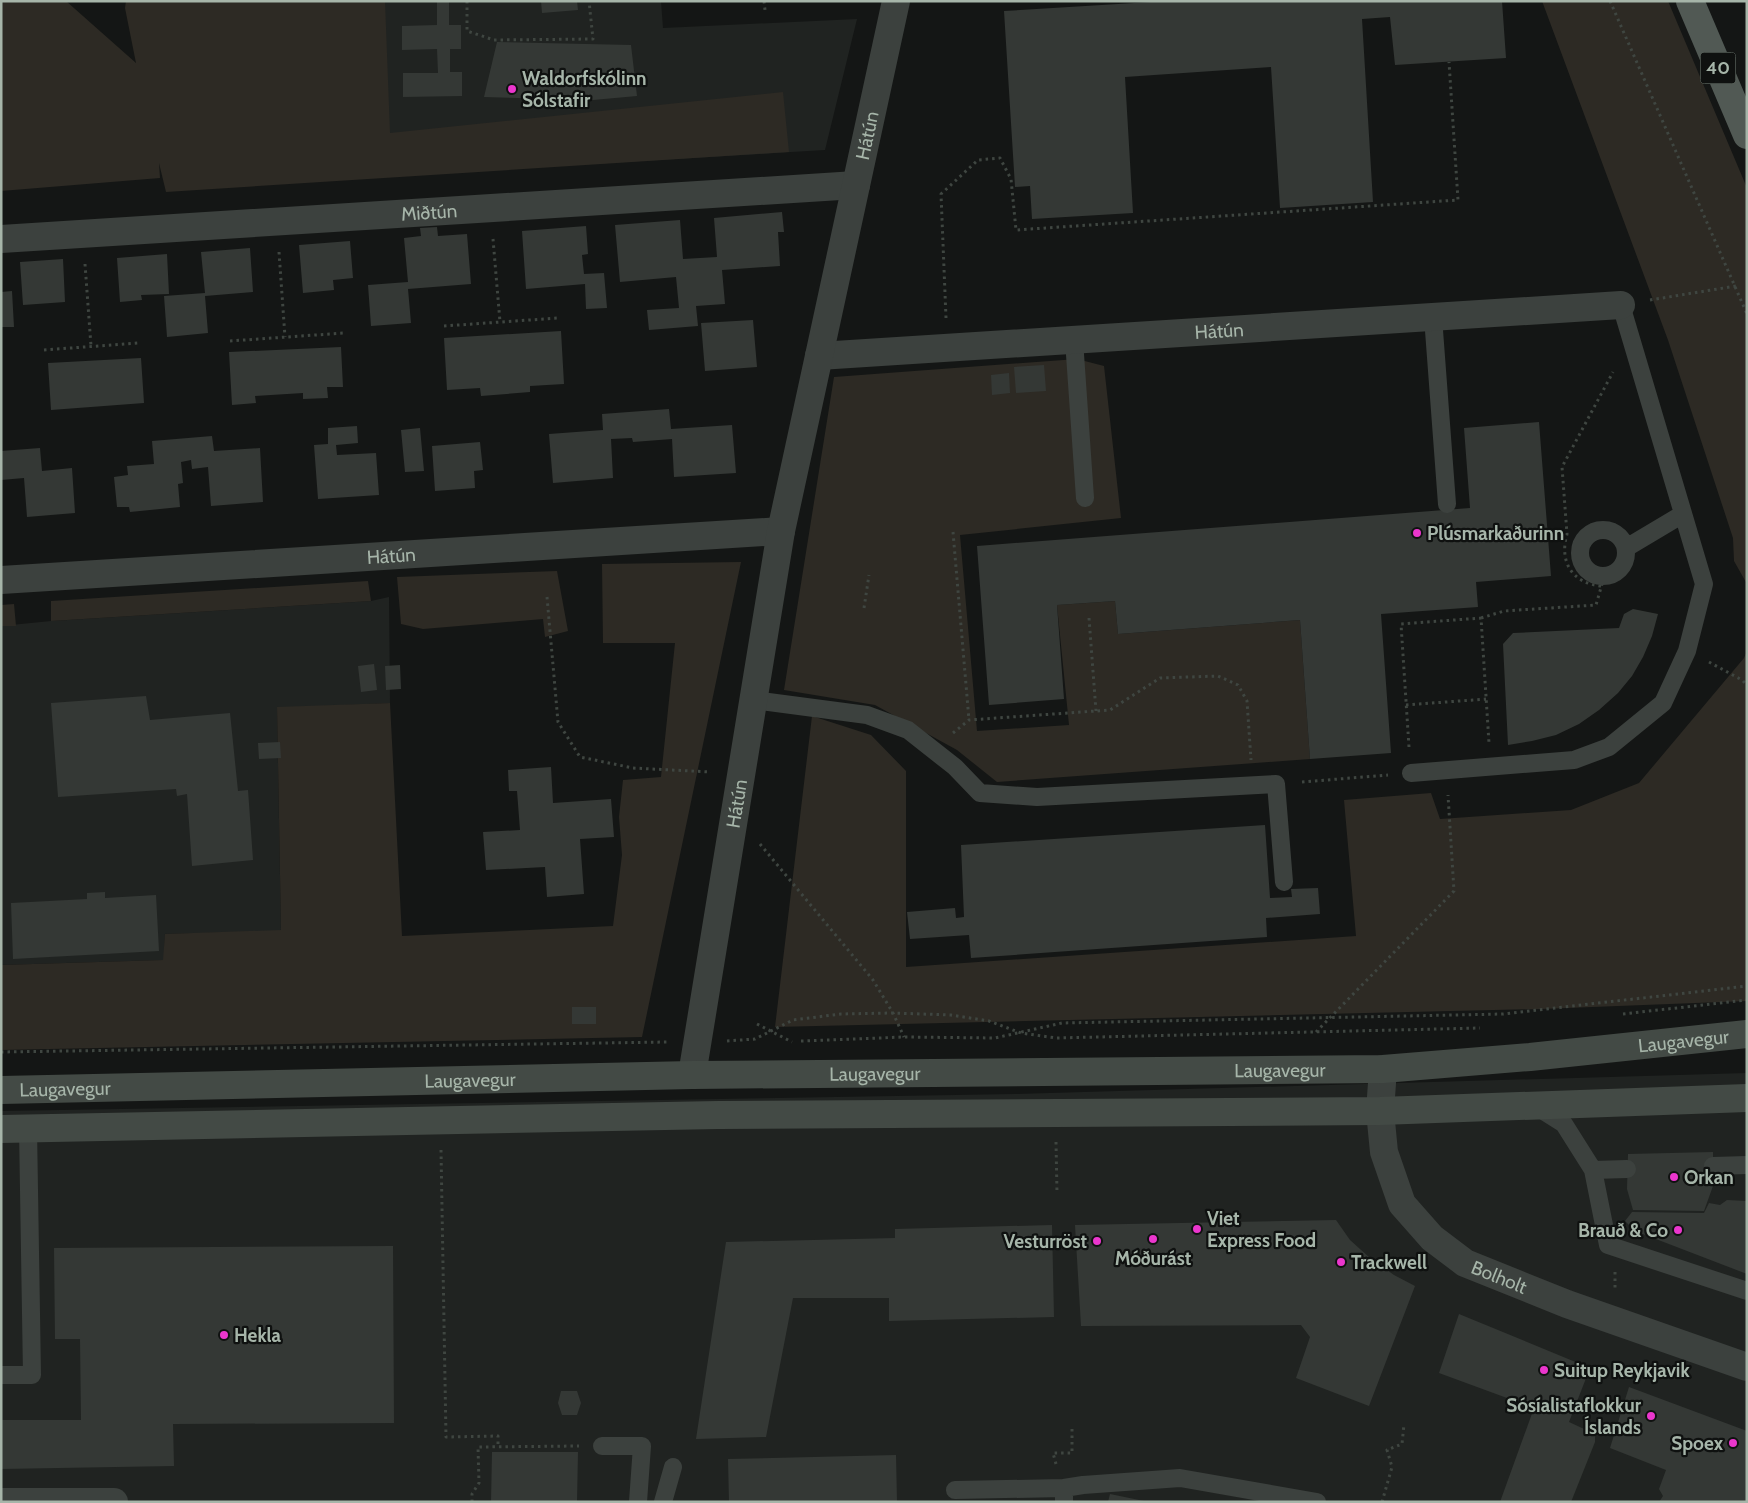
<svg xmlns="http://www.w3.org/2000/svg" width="1748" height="1503" font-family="Cabin,sans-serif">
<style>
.built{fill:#202321}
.green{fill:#2d2a24}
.building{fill:#343835}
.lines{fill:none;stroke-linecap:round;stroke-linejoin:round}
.path{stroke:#3f4641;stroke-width:3;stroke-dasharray:2.5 4;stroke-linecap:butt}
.lane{stroke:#3c413e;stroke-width:18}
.street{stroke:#3c413e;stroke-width:28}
.secondary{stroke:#434a45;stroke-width:28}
.primary{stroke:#515954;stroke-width:28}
.poi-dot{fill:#eb36cd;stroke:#0f1110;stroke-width:2}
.labels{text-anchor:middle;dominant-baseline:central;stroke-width:4.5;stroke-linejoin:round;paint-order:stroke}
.shield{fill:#0f1110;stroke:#79847b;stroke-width:1}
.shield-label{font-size:18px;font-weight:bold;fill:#a6b5a9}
.poi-label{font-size:19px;font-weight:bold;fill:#a6b5a9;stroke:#0f1110;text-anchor:start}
.street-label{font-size:19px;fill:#a6b5a9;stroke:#0f1110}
</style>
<rect width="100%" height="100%" fill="#141615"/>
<path class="built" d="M174 1H661L663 28 857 19 825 150 192 188Z
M389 597 390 703 277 708 281 931 165 934 164 960 1 965V626L51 621 371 601Z
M1747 1073V1502H1V1111L1014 1094Z"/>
<path class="green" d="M1 1H66L136 63 125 8 126 1H385L390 133 783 92 789 152 166 192 159 163 160 178 1 191Z
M1542 1H1668L1747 188V584L1734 561 1733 538 1668 340Z
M1077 359 1104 366 1121 518 960 535 977 731 1069 725 1057 605 1115 601 1118 634 1300 620 1310 759 997 782 957 750 875 705 784 690 834 377Z
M741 562 642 1037 1 1050V965L163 960 165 934 281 930 277 707 390 703 402 936 613 926 622 855 619 817 623 780 661 777 675 643H603L602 564Z
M557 571 568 631 545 637 543 619 423 629 401 624 397 577Z
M368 581 371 601 51 621V601Z
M14 604 16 626H1V605Z
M1747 651V1001L1541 1009 775 1027 812 716 871 735 906 771V967L1356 936 1344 800 1431 793 1440 819 1571 810 1639 783 1744 658Z"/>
<path class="building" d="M437 1H449V25H461V49H450V72H462V96L403 97V73H438L437 49 402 50V26L437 25Z
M541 1H577L578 10 542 13Z
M1167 1H1502L1506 58 1395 65 1390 17 1362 19 1373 202 1280 208 1271 67 1125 77 1133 213 1032 219 1030 186 1015 187 1004 11Z
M497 42 631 45 637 96 593 100 484 97Z
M782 212 784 232H778L780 266 722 270 725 304 696 306 698 326 649 330 647 310 679 308 676 277 620 282 615 225 680 220 683 259 717 257 714 218Z
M586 226 588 254 582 255 584 274 604 273 607 308 586 309 585 284 526 289 522 231Z
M437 227 438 236 467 234 471 284 408 289 411 323 371 326 368 285 408 282 404 238 421 236 420 228Z
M350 241 353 278 333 280 334 290 303 293 299 245Z
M250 248 253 292 205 296 208 333 167 337 164 296 205 293 201 252Z
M167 254 169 294 141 295 142 300 120 302 117 258Z
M63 259 65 302 23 305 20 262Z
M12 291 14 327H1V292Z
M753 320 757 367 705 371 701 323Z
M561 331 564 384 530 386V392L481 396 480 388 447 390 444 338Z
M341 347 343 387H327L328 398 303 399V393L255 396 256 403 232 405 229 352Z
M141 358 144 403 51 410 48 363Z
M1044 365 1046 391 1016 393 1014 367Z
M1009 373 1010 393 992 395 991 375Z
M669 409 671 429 732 425 736 473 674 477 672 439 633 442 632 438 611 439 613 478 553 483 549 434 603 430 602 414Z
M1539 422 1551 576 1476 582 1478 607 1381 614 1391 753 1310 759 1300 620 1118 634 1115 601 1057 605 1064 699 989 705 977 546 1470 508 1464 428Z
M357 426 358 443 336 445 337 455 376 453 379 495 318 499 314 445 328 444V428Z
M420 428 424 471 405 472 401 430Z
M212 436 214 451 260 448 263 502 211 506 208 467 192 469 191 460 181 462 183 483 178 484 180 507 130 512 129 507H117L114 477 128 475 127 466 154 464 152 441Z
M480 442 483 470 474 471 475 488 435 491 432 446Z
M40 448 42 471 72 468 75 513 27 517 24 478 1 480V451Z
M1633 609 1658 614 1652 636 1643 657 1632 676 1618 693 1599 710 1579 724 1556 735 1532 741 1508 745 1503 644 1513 633 1619 628 1624 614Z
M374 664 377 690 361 692 358 666Z
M400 665 401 689 386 690 385 666Z
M146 696 150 720 230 713 238 791 248 790 253 860 192 866 187 794 177 796 176 789 58 797 51 703Z
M280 742 281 758 259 759 258 743Z
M551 767 553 803 611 799 614 837 580 839 584 894 547 897 545 867 486 870 483 832 520 830 517 791H509L508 770Z
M1265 825 1270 898 1292 897 1291 889 1318 888 1320 914 1266 918 1267 937 971 958 969 935 910 939 907 912 955 908 956 918 964 917 961 845Z
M105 892V898L156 895 159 951 13 959 11 903 87 899V893Z
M572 1007H596V1024H572Z
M1713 1152V1186L1704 1211 1633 1210 1627 1189 1628 1154Z
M1727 1200 1747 1201V1274L1635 1231 1625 1221 1632 1212 1704 1213 1709 1203 1720 1205Z
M1336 1220 1350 1240 1370 1258 1394 1275 1415 1286 1369 1406 1296 1378 1310 1337 1301 1325 1081 1326 1075 1225Z
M1052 1225 1054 1317 889 1321V1298H793L766 1437 696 1439 726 1242 895 1238V1229Z
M393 1246 394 1423 173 1424 174 1466 1 1469V1420H81L80 1339H55L54 1248Z
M1459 1314 1590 1368 1569 1422 1595 1434V1442L1571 1502H1500L1534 1408 1439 1373Z
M1629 1387 1747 1431V1502H1659L1663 1496 1659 1489 1666 1470 1610 1448Z
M561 1391H577L581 1403 577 1415H562L558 1403Z
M492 1452H578L577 1502H491Z
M896 1455 897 1502H729L728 1459Z
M1110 1494 1144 1501V1502H1108Z"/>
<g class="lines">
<path class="path" d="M467 1V31L494 40 593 39 589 1
M764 1 765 10
M1610 1 1747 314
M493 239 500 322
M279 252 285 337
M85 264 91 346
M1650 300 1736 286
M946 318 941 194 978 160 1000 158 1011 179 1016 230 1458 200 1449 62
M444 326 558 318
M230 341 344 333
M44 350 138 343
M953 532 969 720
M1601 586C1572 583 1559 562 1567 534L1562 467 1613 372
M547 597 558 722 580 757 633 768 711 772
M864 608 869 575
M1089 618 1096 711
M1481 618 1504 611 1596 605 1604 577
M1709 662 1742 680 1747 685
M1406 705 1486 699
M953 733 969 720 1110 710 1160 678 1218 676 1238 685 1247 701 1251 760
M1409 747 1401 624 1481 618 1489 743
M1302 782 1388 775
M760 844 873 980 893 1013 904 1037
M1623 1014 1747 1000
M757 1024 792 1042
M1316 1032 1454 891 1448 795
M727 1041 755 1039 793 1020 841 1014 893 1013 951 1015 989 1021 1021 1033 1056 1038 1480 1028
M801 1041 904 1037 995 1038 1062 1023 1503 1014 1747 986
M1 1052 668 1042
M1056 1142 1057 1193
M441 1150 446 1437 498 1436V1447
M1615 1272V1289
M1056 1464 1053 1453H1072V1428
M472 1502V1494L479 1483 478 1447 579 1446
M1382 1502 1392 1467 1387 1450 1402 1444 1404 1424"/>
<path class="lane" d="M1433 317 1447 504
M1074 340 1085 498
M1580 553a23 23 0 1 1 46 0a23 23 0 1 1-46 0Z
M1626 548 1683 514
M753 700 867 715 908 730 955 767 980 793 1037 797 1276 784 1284 882
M1411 773 1574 760 1609 747 1663 703 1687 651 1704 584 1621 305
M1537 1107 1564 1124 1593 1170 1627 1169
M1713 1166 1747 1165
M1593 1170 1608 1245 1747 1291
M1 1375H32L28 1128
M602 1446H642L638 1502
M955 1490 1064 1488
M663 1502 673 1467
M1064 1502V1488L1083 1485 1180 1478 1317 1502"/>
<g class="street">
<path id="s1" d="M1 239 856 185"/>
<path id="s2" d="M819 356 1621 305"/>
<path id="s3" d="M1 580 781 531"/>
<path id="s4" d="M1383 1069 1380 1111 1384 1152 1402 1204 1432 1238 1465 1263 1567 1304 1747 1367"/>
<path id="s5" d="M692 1075 781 531 896 1"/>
<path d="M1 1502H114"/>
</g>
<g class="secondary">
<path id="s6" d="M1 1090 692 1075 1383 1069 1530 1057 1747 1034"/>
<path d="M1 1129 718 1115 1380 1111 1747 1098"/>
</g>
<path class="primary" d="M1690 1 1747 135"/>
</g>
<g class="poi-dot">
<circle cx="512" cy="89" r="5"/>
<circle cx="1417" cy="533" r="5"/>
<circle cx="1674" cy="1177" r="5"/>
<circle cx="1197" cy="1229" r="5"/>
<circle cx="1678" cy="1230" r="5"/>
<circle cx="1153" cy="1239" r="5"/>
<circle cx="1097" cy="1241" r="5"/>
<circle cx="1341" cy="1262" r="5"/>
<circle cx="224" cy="1335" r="5"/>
<circle cx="1544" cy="1370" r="5"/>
<circle cx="1651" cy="1416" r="5"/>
<circle cx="1733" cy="1443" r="5"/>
</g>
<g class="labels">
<rect class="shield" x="1700.5" y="52.5" width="35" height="31" rx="4"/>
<g class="shield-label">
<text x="1718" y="68">40</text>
</g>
<g class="poi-label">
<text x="522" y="78">Waldorfskólinn<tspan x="522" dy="22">Sólstafir</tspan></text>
<text x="1427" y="533">Plúsmarkaðurinn</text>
<text x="1684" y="1177">Orkan</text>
<text x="1207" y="1218">Viet<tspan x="1207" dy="22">Express Food</tspan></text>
<text x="1668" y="1230" text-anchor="end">Brauð &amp; Co</text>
<text x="1087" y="1241" text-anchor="end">Vesturröst</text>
<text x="1153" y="1258" text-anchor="middle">Móðurást</text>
<text x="1351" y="1262">Trackwell</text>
<text x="234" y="1335">Hekla</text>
<text x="1554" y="1370">Suitup Reykjavik</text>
<text x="1641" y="1405" text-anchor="end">Sósíalistaflokkur<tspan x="1641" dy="22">Íslands</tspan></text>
<text x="1723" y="1443" text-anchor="end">Spoex</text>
</g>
<g class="street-label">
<text stroke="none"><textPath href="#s5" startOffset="956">Hátún</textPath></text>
<text stroke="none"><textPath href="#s1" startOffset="429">Miðtún</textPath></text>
<text stroke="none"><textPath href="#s2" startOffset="401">Hátún</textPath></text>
<text stroke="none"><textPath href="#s3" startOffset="391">Hátún</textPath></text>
<text stroke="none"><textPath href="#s5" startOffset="275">Hátún</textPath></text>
<text stroke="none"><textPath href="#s6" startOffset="1684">Laugavegur</textPath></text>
<text stroke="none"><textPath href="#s6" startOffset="1279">Laugavegur</textPath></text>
<text stroke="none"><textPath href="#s6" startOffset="874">Laugavegur</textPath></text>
<text stroke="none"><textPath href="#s6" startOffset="469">Laugavegur</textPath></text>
<text stroke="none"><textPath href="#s6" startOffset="64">Laugavegur</textPath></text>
<text stroke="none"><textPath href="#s4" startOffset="262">Bolholt</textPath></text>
</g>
</g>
<rect width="1748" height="1503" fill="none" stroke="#a6b5a9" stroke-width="5"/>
</svg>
